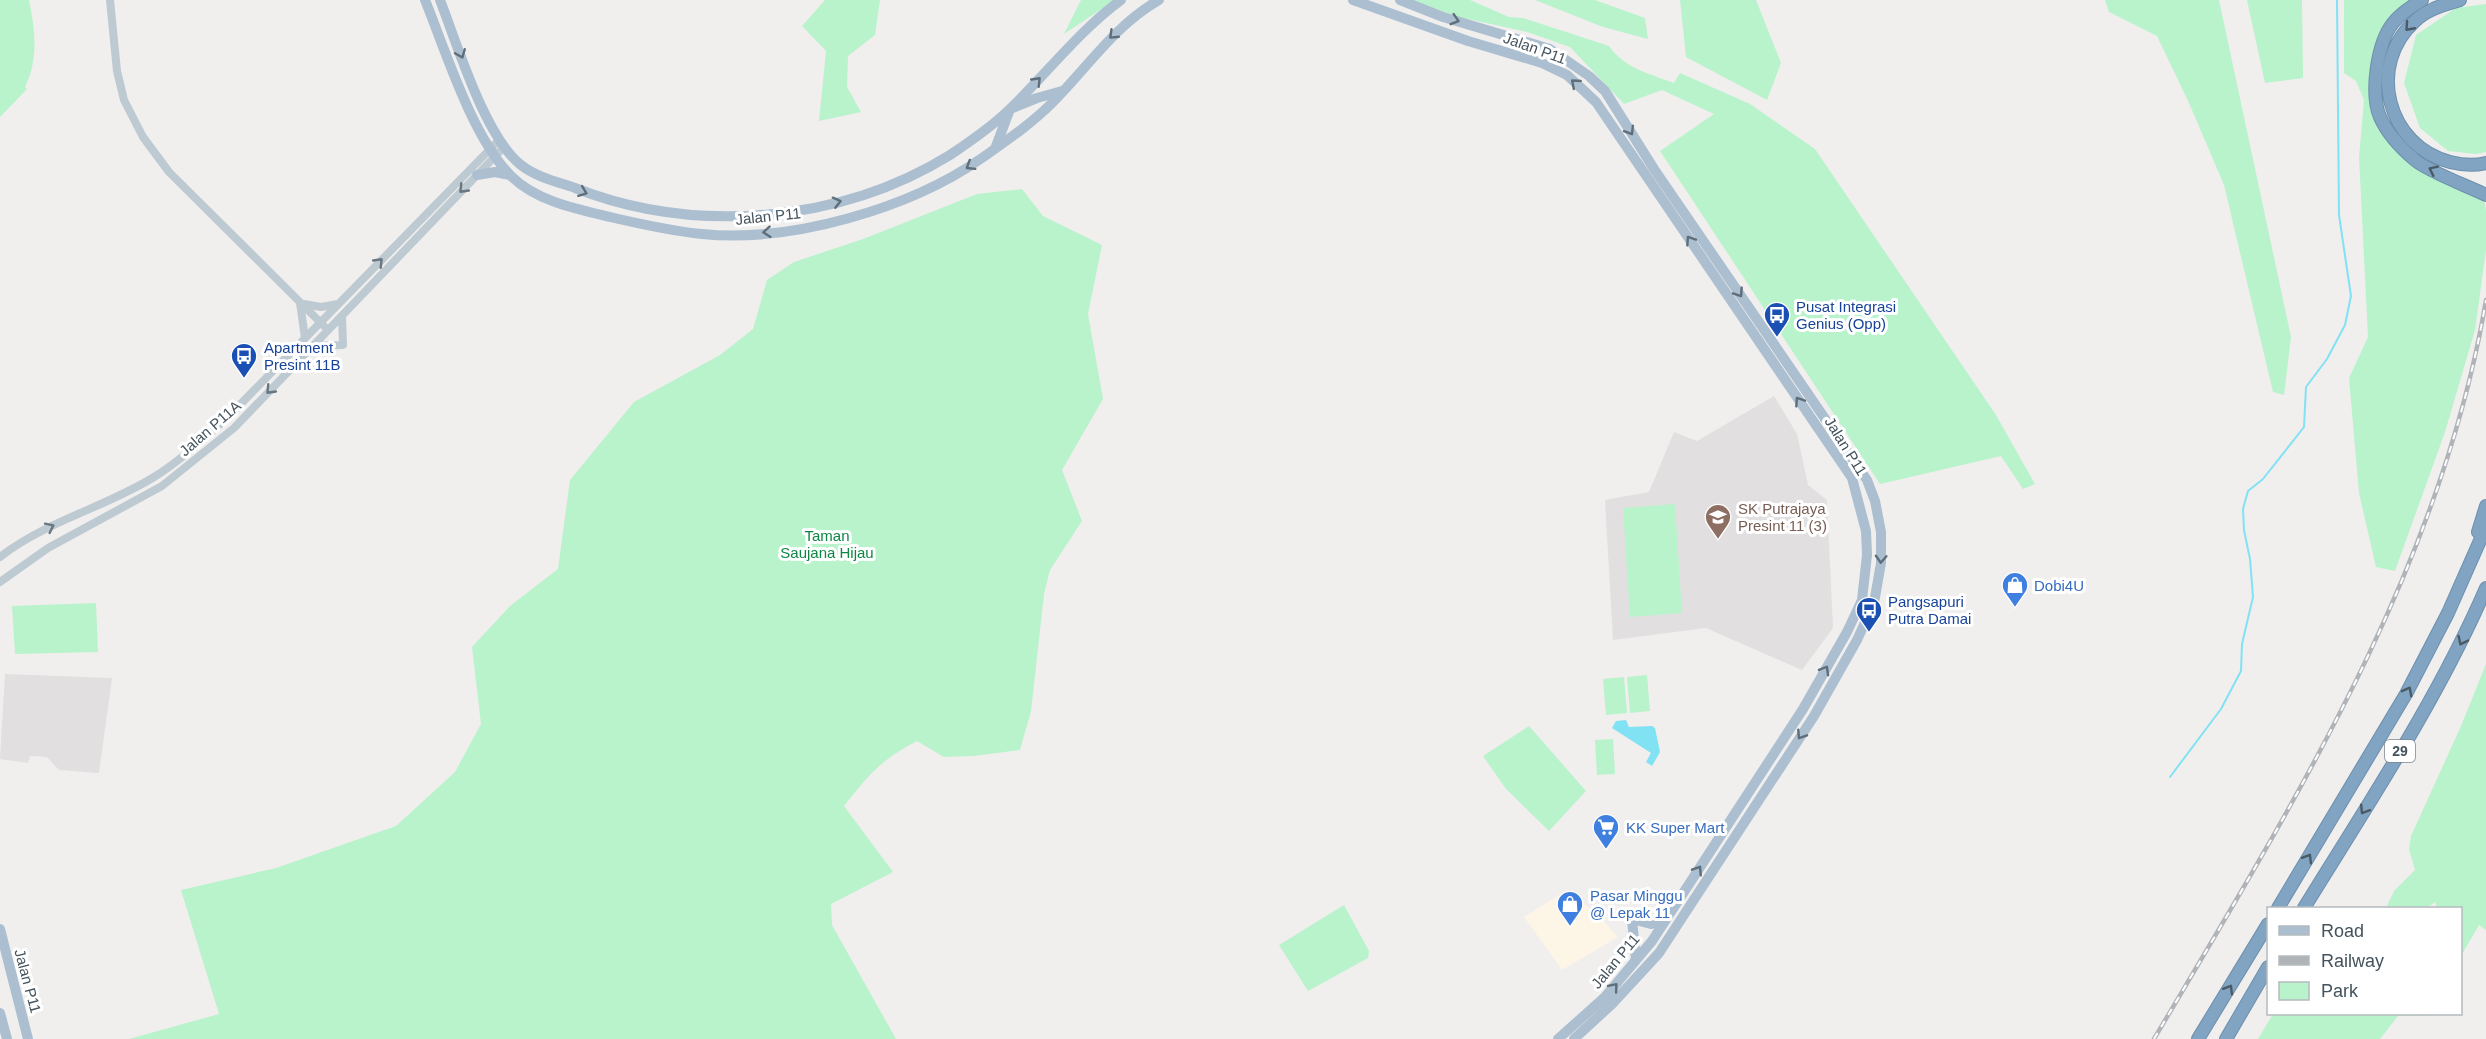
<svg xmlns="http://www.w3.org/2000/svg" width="2486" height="1039" font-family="Helvetica,sans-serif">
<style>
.commercial{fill:#fdf5e5}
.education{fill:#e2dfe0}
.green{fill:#b8f3cc}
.water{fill:#81e2f4}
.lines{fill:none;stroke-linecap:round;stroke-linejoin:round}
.stream{stroke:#81e2f4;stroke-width:2}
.highway-casing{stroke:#6c8fae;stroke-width:14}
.minor{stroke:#bdcad2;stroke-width:8}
.major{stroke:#abbfd0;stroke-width:10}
.highway{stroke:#81a4c2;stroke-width:12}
.rail-casing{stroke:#b0b4b9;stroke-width:4.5}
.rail{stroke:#fff;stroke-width:2;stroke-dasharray:7;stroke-linecap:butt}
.oneway{stroke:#5e6e7a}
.oneway2{stroke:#4a5b67}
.oneway3{stroke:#687780}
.labels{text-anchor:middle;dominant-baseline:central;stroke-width:6;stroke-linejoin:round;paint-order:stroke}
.shield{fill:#fff;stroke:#7c878e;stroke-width:1.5}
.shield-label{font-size:14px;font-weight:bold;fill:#44535d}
.street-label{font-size:15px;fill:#44535d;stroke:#fff}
.transit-label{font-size:15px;fill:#164399;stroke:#fff;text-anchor:start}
.education-label{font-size:15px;fill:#785e54;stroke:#fff;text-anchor:start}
.park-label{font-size:15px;fill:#0e8644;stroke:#fff}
.shop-label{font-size:15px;fill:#366cbe;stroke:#fff;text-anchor:start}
</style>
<rect width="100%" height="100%" fill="#f1eeee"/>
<path class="commercial" d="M1567 890 1600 917 1618 937 1562 970 1524 917Z"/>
<path class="education" d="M1774 396 1797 434 1808 485 1827 500 1833 628 1802 670 1706 628 1613 640 1605 500 1649 492 1674 432 1697 441Z
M5 674 112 678 99 773 59 770 47 757 30 756 28 763 0 759Z"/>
<path class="green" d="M0 0H29C35 30 39 58 25 87L27 89 0 117Z
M825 0H880L875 35 848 56 847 87 861 112 819 121 826 51 802 26Z
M1081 0H1115L1064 34Z
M1412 0H1470L1509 17 1523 18 1609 46C1624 68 1650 74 1674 83L1680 73 1750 104 1815 149 1996 415 2035 484 2023 489 2001 456 1880 484 1660 151 1714 114 1662 90 1624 104 1570 47 1527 32 1459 17Z
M1535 0H1595L1645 18 1648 39 1603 27Z
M1680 0H1756L1781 63 1767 100 1686 57Z
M2105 0H2219L2291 337 2284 395 2273 392 2224 185 2189 103 2157 36 2109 12Z
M2247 0H2302L2303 78 2265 83Z
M2344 0H2413L2384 25 2371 68 2386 135 2484 200 2486 210V250L2475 330 2445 432 2395 571 2376 567 2359 493 2349 378 2368 337 2359 157 2364 100 2356 81 2344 73Z
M2486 4V152L2476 154 2448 151 2420 128 2404 83 2416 35 2456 8Z
M1022 189 1043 216 1102 245 1088 314 1103 399 1062 470 1082 521 1050 570 1044 594 1031 711 1020 750 974 756 944 757 917 741C881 760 869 774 844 806L893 872 831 904 832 925 896 1039H129L219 1014 181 890 276 868 396 826 455 772 481 724 472 647 510 606 558 569 570 480 634 402 720 355 753 329 767 280 794 262 863 239 977 194Z
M1675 504 1682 613 1630 617 1623 508Z
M96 603 98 652 15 654 12 606Z
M2486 664V930L2479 925 2461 956 2460 908H2437L2435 902 2427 908H2386L2394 891 2415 870 2409 849 2411 836 2461 726Z
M1647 675 1650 711 1630 713 1627 677Z
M1624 677 1627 713 1606 715 1603 679Z
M1529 726 1586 791 1549 831 1506 789 1483 756Z
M1613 739 1615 774 1597 775 1595 740Z
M1344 905 1369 951 1368 958 1308 991 1279 945Z
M2273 1014H2435V1015L2398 1016 2380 1039H2258Z"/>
<path class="water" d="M1626 720 1629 727 1652 726 1655 728 1660 752 1652 766 1646 762 1651 753 1612 728 1616 721Z"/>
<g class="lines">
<path class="stream" d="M2170 777 2221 709 2241 671 2242 644 2253 597 2250 559 2244 530 2243 509 2248 491 2263 479 2304 427 2306 387 2327 359 2345 325 2351 296 2339 215 2337 0"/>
<g class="highway-casing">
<path id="highway" d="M2422 0C2412 6 2401 13 2393 23 2377 43 2370 93 2380 117 2387 133 2402 149 2415 160 2429 172 2468 186 2486 195
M2460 0C2444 5 2427 9 2415 21 2366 65 2387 146 2450 162 2462 165 2474 166 2486 163
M2478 532 2486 506
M2278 908 2406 694 2448 613 2486 527
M2304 908C2368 804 2437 701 2486 588
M2198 1039 2268 924
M2226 1039 2268 967"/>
</g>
<path class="minor" d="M110 0 117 71 124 100 143 137 169 172 324 326
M300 303 305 338
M304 304 321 307 338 304
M313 346 343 345 342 316
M0 557C46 521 106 507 154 477 180 461 203 439 226 419L499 140
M0 582 48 548 162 486 234 428 504 147"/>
<path class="major" d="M425 0C446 52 472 137 511 176 536 201 576 209 610 217 640 224 671 231 702 234 790 243 909 209 982 158 1006 141 1031 124 1052 103 1088 67 1114 26 1159 0
M440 0C457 44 485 137 521 165 536 177 558 182 575 188 695 235 840 223 950 155 971 141 993 126 1011 108 1048 72 1079 31 1121 0
M1353 0 1468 41 1542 63 1567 75 1596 102 1852 478 1866 531 1867 555 1862 600 1847 632 1803 709 1652 941 1605 997 1558 1039
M1400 0 1443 17 1550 49 1589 76 1605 91 1654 169 1867 480 1875 501 1881 532V563L1874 603 1857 640 1814 716 1659 953 1612 1004 1574 1039
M995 149 1010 109 1037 98 1062 91
M477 175 495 172 510 175
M0 929 28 1039
M1636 960 1632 919 1651 924 1666 919
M0 1013 7 1039"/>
<use href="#highway" class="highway"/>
<g class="rail-casing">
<path id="rail" d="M2154 1039C2291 807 2441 570 2486 300"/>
</g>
<use href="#rail" class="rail"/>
</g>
<defs><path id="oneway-chevron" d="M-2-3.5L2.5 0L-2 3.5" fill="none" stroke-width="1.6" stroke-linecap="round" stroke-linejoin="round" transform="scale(1.5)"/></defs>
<g class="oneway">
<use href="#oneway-chevron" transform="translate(1455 20) rotate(17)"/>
<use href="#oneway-chevron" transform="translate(1113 35) rotate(136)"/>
<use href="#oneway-chevron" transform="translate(461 54) rotate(68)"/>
<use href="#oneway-chevron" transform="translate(1037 81) rotate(-46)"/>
<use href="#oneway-chevron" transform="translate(1575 83) rotate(-139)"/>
<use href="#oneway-chevron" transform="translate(1630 131) rotate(58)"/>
<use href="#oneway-chevron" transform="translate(970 166) rotate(148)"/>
<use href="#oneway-chevron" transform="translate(583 192) rotate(21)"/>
<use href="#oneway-chevron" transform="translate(837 202) rotate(-14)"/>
<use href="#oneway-chevron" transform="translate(767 232) rotate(175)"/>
<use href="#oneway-chevron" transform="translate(1690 240) rotate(-124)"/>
<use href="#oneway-chevron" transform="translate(1739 293) rotate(56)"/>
<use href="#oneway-chevron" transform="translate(1799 401) rotate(-124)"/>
<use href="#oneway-chevron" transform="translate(1881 559) rotate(93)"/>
<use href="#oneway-chevron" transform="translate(1825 670) rotate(-60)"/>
<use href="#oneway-chevron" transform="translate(1801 735) rotate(123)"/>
<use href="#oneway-chevron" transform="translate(1698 870) rotate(-57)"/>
<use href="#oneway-chevron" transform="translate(1614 987) rotate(-50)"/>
</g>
<g class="oneway2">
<use href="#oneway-chevron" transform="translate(2409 27) rotate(132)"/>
<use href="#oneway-chevron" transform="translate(2433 170) rotate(-154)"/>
<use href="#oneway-chevron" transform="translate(2462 641) rotate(116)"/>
<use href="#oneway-chevron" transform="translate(2408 691) rotate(-62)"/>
<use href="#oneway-chevron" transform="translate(2364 810) rotate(122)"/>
<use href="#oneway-chevron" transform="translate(2308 858) rotate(-59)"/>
<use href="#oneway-chevron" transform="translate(2229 989) rotate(-59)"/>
</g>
<g class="oneway3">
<use href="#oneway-chevron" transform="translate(463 189) rotate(134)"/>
<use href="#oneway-chevron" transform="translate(379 262) rotate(-46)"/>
<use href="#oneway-chevron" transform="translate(270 390) rotate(134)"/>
<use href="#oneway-chevron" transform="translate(50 527) rotate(-26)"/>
</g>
<defs>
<g id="bus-pin" transform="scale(1.35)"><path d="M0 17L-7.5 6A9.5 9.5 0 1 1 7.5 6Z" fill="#1a4fb4" stroke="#fff"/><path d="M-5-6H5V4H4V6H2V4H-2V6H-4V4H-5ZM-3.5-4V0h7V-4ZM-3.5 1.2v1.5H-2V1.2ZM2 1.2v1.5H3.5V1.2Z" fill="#fff"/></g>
<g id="school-pin" transform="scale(1.35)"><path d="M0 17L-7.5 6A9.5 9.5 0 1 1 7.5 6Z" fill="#8d6e63" stroke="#fff"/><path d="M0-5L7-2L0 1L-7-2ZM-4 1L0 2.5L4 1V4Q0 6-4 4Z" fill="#fff"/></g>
<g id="shop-pin" transform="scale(1.35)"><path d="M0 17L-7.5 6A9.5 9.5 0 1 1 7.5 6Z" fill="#3f7fe0" stroke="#fff"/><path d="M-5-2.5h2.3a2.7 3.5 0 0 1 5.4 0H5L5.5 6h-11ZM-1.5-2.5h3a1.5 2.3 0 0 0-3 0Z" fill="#fff"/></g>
<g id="supermarket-pin" transform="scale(1.35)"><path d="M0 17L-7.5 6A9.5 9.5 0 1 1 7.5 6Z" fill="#3f7fe0" stroke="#fff"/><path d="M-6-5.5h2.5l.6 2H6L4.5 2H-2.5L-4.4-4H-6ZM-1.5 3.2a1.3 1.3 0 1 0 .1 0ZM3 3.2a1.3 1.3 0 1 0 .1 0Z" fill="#fff"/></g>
</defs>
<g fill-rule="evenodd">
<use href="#bus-pin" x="1777" y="315"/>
<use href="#bus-pin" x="244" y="356"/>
<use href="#school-pin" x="1718" y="517"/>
<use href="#shop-pin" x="2015" y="585"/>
<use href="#bus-pin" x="1869" y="610"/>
<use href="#supermarket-pin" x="1606" y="827"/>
<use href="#shop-pin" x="1570" y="904"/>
</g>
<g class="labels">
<rect class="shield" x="2385" y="740" width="30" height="22" rx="4.5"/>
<g class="shield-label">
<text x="2400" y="751">29</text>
</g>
<g class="street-label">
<text transform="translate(1535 48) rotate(20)">Jalan P11</text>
<text transform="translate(768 216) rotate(-6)">Jalan P11</text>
<text transform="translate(210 428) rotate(-41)">Jalan P11A</text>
<text transform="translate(1846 446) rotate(58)">Jalan P11</text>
<text transform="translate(1615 961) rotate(-50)">Jalan P11</text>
<text transform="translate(28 981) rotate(75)">Jalan P11</text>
</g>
<g class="transit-label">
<text x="1796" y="306">Pusat Integrasi<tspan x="1796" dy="17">Genius (Opp)</tspan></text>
<text x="264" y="347">Apartment<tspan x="264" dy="17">Presint 11B</tspan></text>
<text x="1888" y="601">Pangsapuri<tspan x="1888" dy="17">Putra Damai</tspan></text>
</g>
<g class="education-label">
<text x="1738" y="508">SK Putrajaya<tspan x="1738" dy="17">Presint 11 (3)</tspan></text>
</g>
<g class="park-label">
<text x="827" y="535">Taman<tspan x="827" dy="17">Saujana Hijau</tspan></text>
</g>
<g class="shop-label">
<text x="2034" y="585">Dobi4U</text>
<text x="1626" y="827">KK Super Mart</text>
<text x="1590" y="895">Pasar Minggu<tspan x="1590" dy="17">@ Lepak 11</tspan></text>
</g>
</g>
<rect x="2267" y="907" width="195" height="108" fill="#ffffff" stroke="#b4babe" stroke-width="1.5"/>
<rect x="2279" y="926" width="30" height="9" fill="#abbfd0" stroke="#b4babe" stroke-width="1.5"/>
<text x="2321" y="937" font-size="18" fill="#44535d">Road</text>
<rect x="2279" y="956" width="30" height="9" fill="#b0b4b9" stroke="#b4babe" stroke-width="1.5"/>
<text x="2321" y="967" font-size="18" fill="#44535d">Railway</text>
<rect x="2279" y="982" width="30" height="18" fill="#b8f3cc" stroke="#b4babe" stroke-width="1.5"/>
<text x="2321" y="997" font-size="18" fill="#44535d">Park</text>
</svg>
